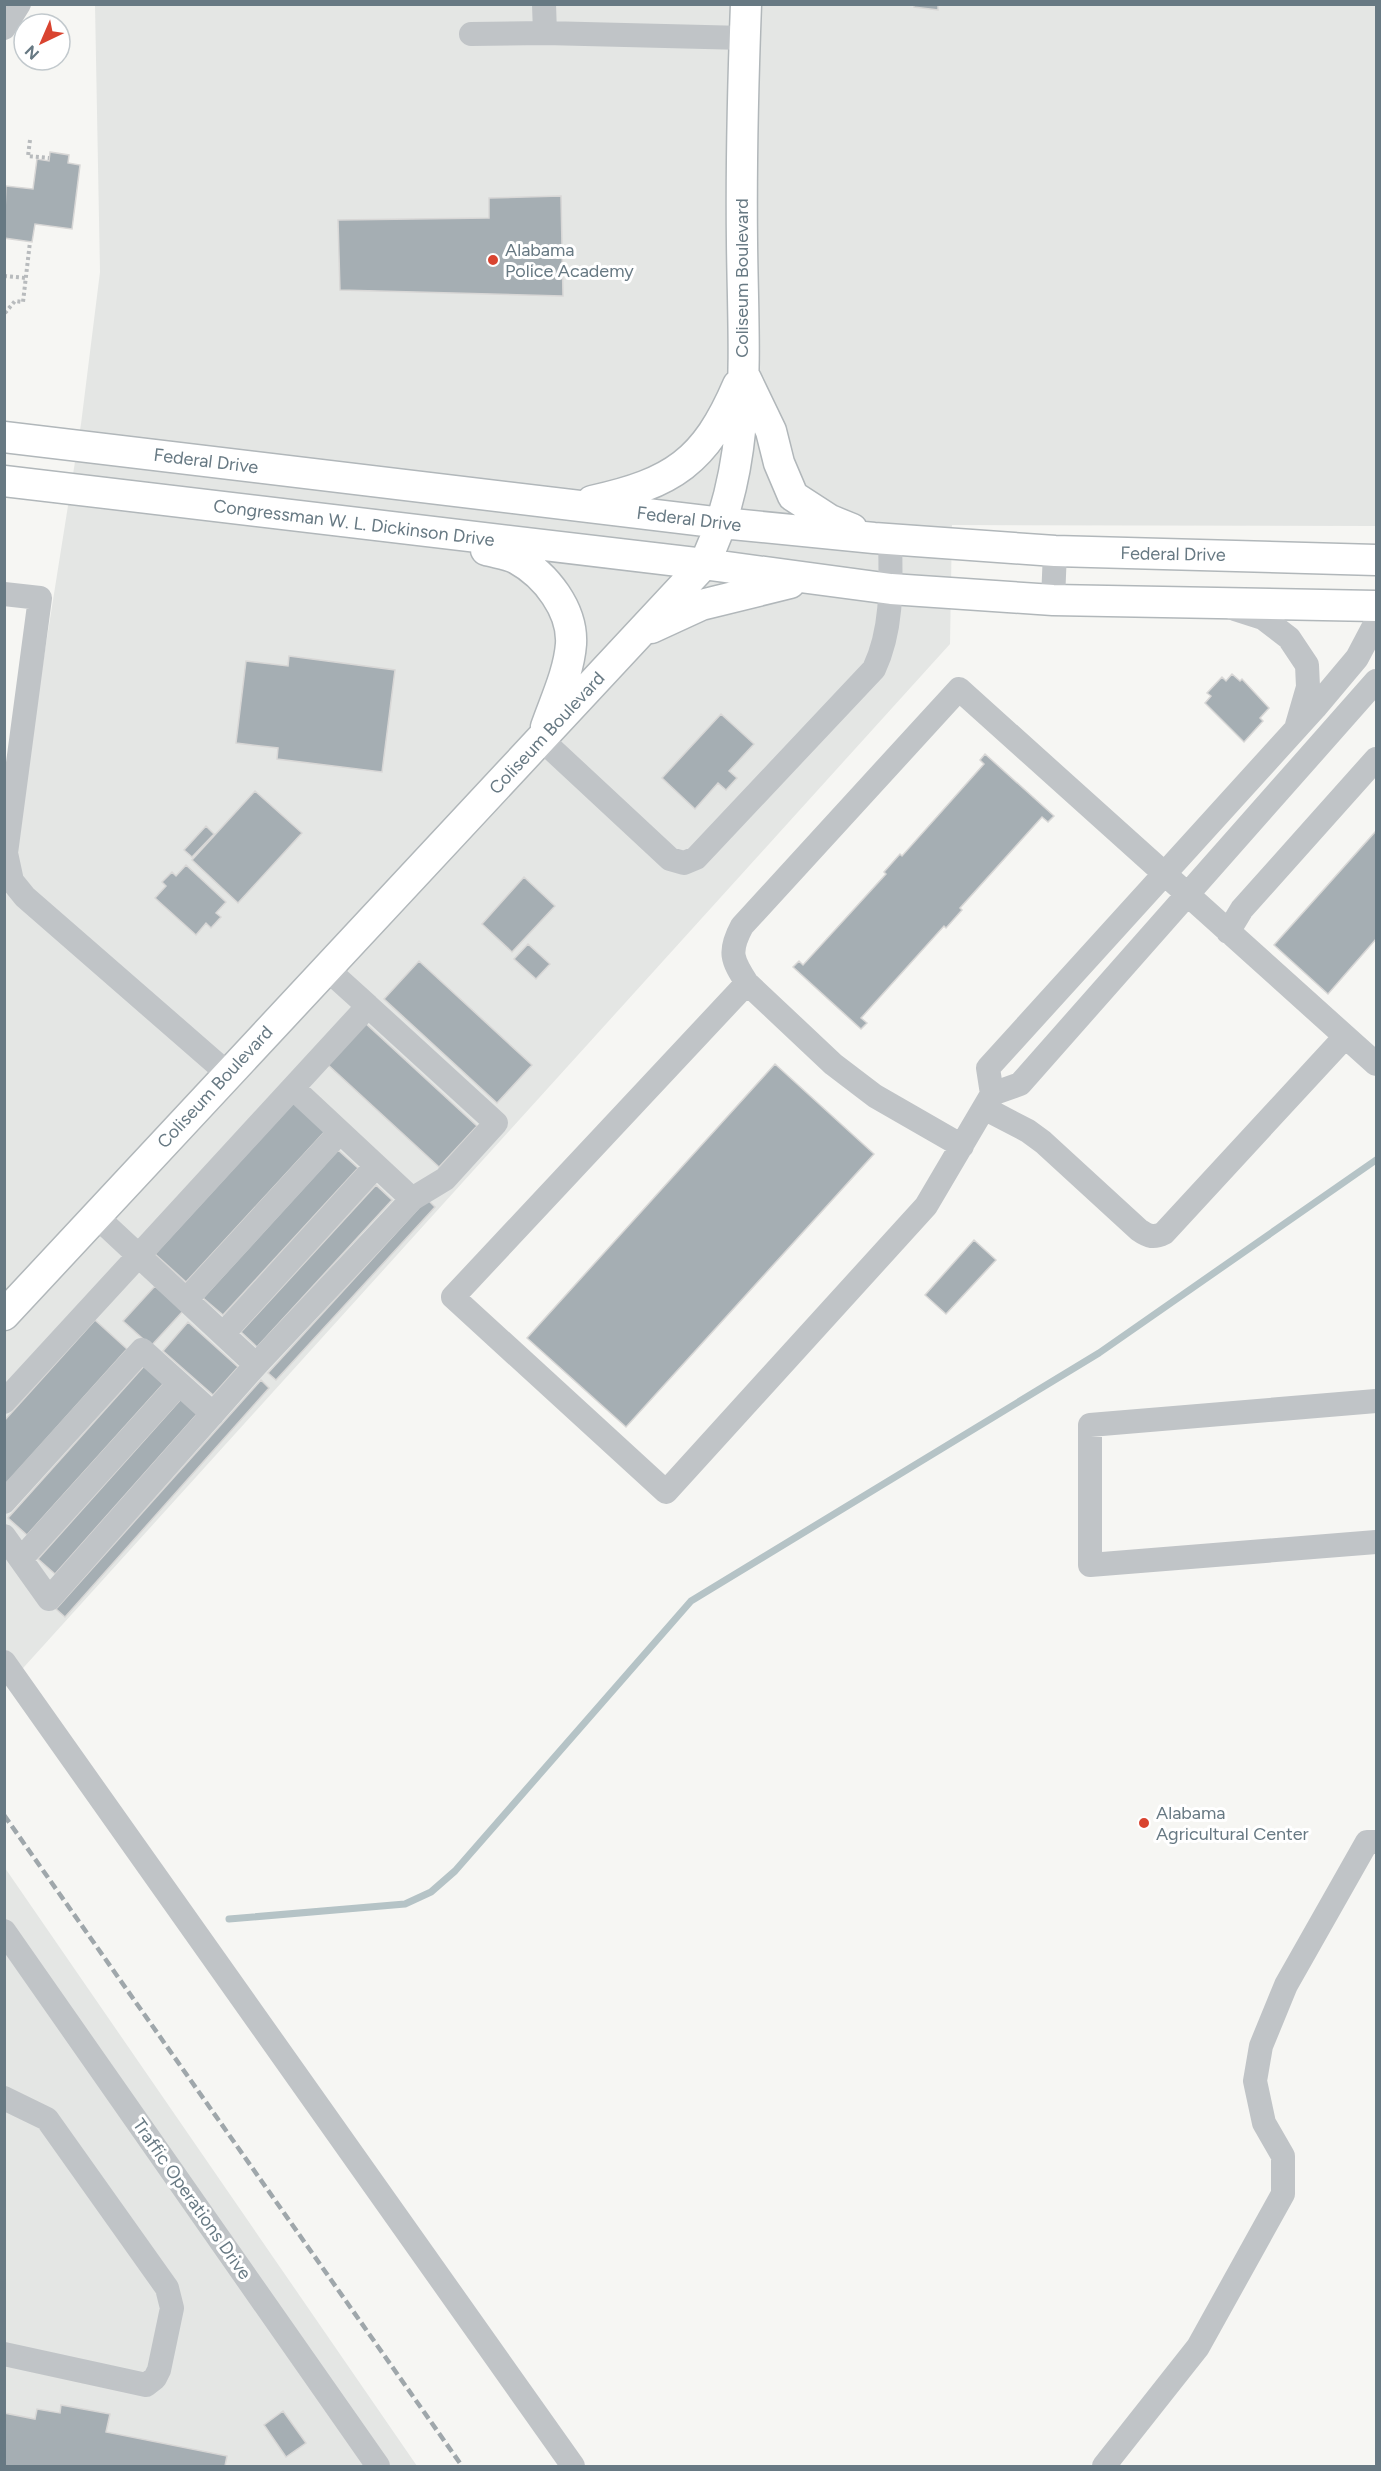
<svg xmlns="http://www.w3.org/2000/svg" width="1381" height="2471" font-family="Figtree,sans-serif">
<style>
.built{fill:#e4e6e4}
.lines{fill:none;stroke-linecap:round;stroke-linejoin:round}
.stream{stroke:#b5c3c6;stroke-width:7}
.building{fill:#a5aeb3;stroke:#d8d7d6;stroke-width:1.5}
.major-casing{stroke:#b1b7ba;stroke-width:33}
.path{stroke:#b8bbbd;stroke-width:4;stroke-dasharray:3 3;stroke-linecap:butt}
.minor{stroke:#c0c4c7;stroke-width:24}
.major{stroke:#fff;stroke-width:30}
.rail{stroke:#9fa7ab;stroke-width:4.5;stroke-dasharray:9 4.5;stroke-linecap:butt}
.poi-dot{fill:#d94430;stroke:#fff;stroke-width:2}
.labels{text-anchor:middle;dominant-baseline:central;stroke-width:6;stroke-linejoin:round;paint-order:stroke}
.poi-label{font-size:18px;fill:#677983;stroke:#fff;text-anchor:start}
.street-label{font-size:18px;fill:#677983;stroke:#fff}
</style>
<rect width="100%" height="100%" fill="#f6f6f3"/>
<path class="built" d="M95 5H1376V526L952 525 950 644 5 1688V902L81 424 100 272Z
M5 1868 417 2466H5Z"/>
<g class="lines">
<path class="stream" d="M229 1919 405 1904 431 1892 455 1871 691 1601 1099 1353 1376 1160"/>
</g>
<path class="building" d="M914 4H938V10L914 7Z
M50 152 69 155 68 163 80 165 72 229 35 224 32 242 4 238 6 186 33 189 37 159 49 161Z
M561 196 563 296 340 290 338 220 489 218V198Z
M289 656 395 670 382 772 277 759 278 748 236 743 246 661 288 666Z
M1232 674 1240 681 1242 679 1269 708 1260 718 1263 721 1244 742 1205 703 1211 696 1207 693 1222 677 1226 681Z
M721 714 754 744 729 771 737 778 726 790 718 783 695 809 662 778Z
M985 754 1054 816 1048 822 1042 817 960 908 962 910 946 928 944 926 861 1018 867 1023 861 1029 793 967 799 961 803 965 886 874 884 872 900 854 902 856 984 764 980 760Z
M255 791 302 833 238 903 192 860Z
M206 826 214 834 192 857 184 850Z
M1376 831V939L1328 994 1274 945Z
M186 865 226 902 216 913 221 917 211 928 206 923 196 935 155 898 166 886 162 882 172 872 176 876Z
M524 877 555 906 512 952 482 924Z
M528 944 550 964 536 979 514 959Z
M419 961 532 1065 497 1103 384 999Z
M364 1022 477 1126 439 1167 326 1063Z
M775 1064 874 1154 626 1427 527 1338Z
M296 1100 328 1128 186 1282 155 1254Z
M338 1150 358 1168 223 1315 203 1298Z
M376 1185 392 1200 257 1347 241 1332Z
M427 1199 435 1207 276 1380 268 1373Z
M974 1240 996 1260 946 1314 925 1295Z
M155 1286 183 1311 151 1346 123 1321Z
M95 1320 127 1349 4 1486V1421Z
M188 1322 238 1367 213 1395 163 1351Z
M145 1365 164 1383 27 1535 8 1518Z
M261 1380 269 1388 65 1617 56 1609Z
M182 1398 198 1413 55 1574 38 1559Z
M61 2405 110 2414 106 2432 227 2456 225 2466H4V2413L35 2419 37 2409 60 2413Z
M283 2411 306 2443 286 2457 264 2425Z"/>
<g class="lines">
<g class="major-casing">
<path id="major" d="M746 379 771 431 779 463 793 496 830 520 852 529
M4 437 722 523 874 538 1055 551 1376 560
M4 481 704 564 891 589 1053 600 1376 606
M592 501C673 483 705 462 738 385
M486 550C496 553 508 554 517 559 546 575 573 610 571 644 569 672 555 701 546 727
M651 628 701 605 790 583
M4 1315 704 564C754 463 743 351 742 242 741 162 743 84 746 4"/>
</g>
<path class="path" d="M30 140 28 156 49 158
M4 276 26 278
M5 313 15 301 23 302 30 242"/>
<path class="minor" d="M544 4 545 33 745 38
M4 28 19 4
M471 34 545 33
M4 594 40 598 6 853 12 881 25 897 227 1073
M1053 600 1055 551
M1235 609 1263 618 1289 638 1307 665 1308 687 1297 725
M541 739 670 859 684 863 696 858 874 669C893 629 891 583 890 540
M1228 932 1242 909 1376 759
M747 983C732 960 728 952 742 926L959 689 1376 1064
M368 1006 496 1123 445 1179 412 1199
M992 1094 1020 1084 1376 681
M984 1108 1028 1131 1043 1142 1139 1230C1149 1237 1154 1238 1164 1233L1344 1038
M962 1146 875 1096 833 1064 747 983 453 1297 666 1492 926 1206 992 1094 988 1068 1315 708 1357 658 1376 622
M96 1216 256 1365 412 1199 293 1088
M186 1300 340 1132
M223 1334 376 1166
M1376 1401 1090 1425V1565L1376 1542
M4 1402 368 1006 327 969
M4 1502 142 1350 213 1414
M4 1536 49 1599 256 1365
M21 1559 179 1384
M4 1662 573 2466
M4 1931 378 2466
M4 2098 47 2119 167 2288 172 2308 159 2370 155 2378 146 2385 4 2354
M1104 2466 1198 2347 1283 2194V2156L1264 2123 1255 2081 1261 2046 1286 1985 1367 1842H1376"/>
<use href="#major" class="major"/>
<path class="rail" d="M4 1815 462 2466"/>
</g>
<g class="poi-dot">
<circle cx="493" cy="260" r="6"/>
<circle cx="1144" cy="1823" r="6"/>
</g>
<g class="labels">
<g class="poi-label">
<text x="505" y="250">Alabama<tspan x="505" dy="21">Police Academy</tspan></text>
<text x="1156" y="1813">Alabama<tspan x="1156" dy="21">Agricultural Center</tspan></text>
</g>
<g class="street-label">
<text transform="translate(742 278) rotate(-90)">Coliseum Boulevard</text>
<text transform="translate(206 461) rotate(7)">Federal Drive</text>
<text transform="translate(689 519) rotate(7)">Federal Drive</text>
<text transform="translate(354 523) rotate(7)">Congressman W. L. Dickinson Drive</text>
<text transform="translate(1173 554) rotate(1)">Federal Drive</text>
<text transform="translate(547 733) rotate(-47)">Coliseum Boulevard</text>
<text transform="translate(215 1087) rotate(-47)">Coliseum Boulevard</text>
<text transform="translate(192 2199) rotate(55)">Traffic Operations Drive</text>
</g>
</g>
<rect width="1381" height="2471" fill="none" stroke="#677983" stroke-width="12"/>
<g transform="translate(42 42) rotate(224)"><circle r="28" fill="#ffffff" stroke="#c2c9cd" stroke-width="1.5"/>
<path d="M0-4.5L10 22L0 15L-10 22Z" fill="#d94430"/>
<text y="-9" font-size="16" font-weight="bold" text-anchor="middle" fill="#677983">N</text>
</g>
</svg>
